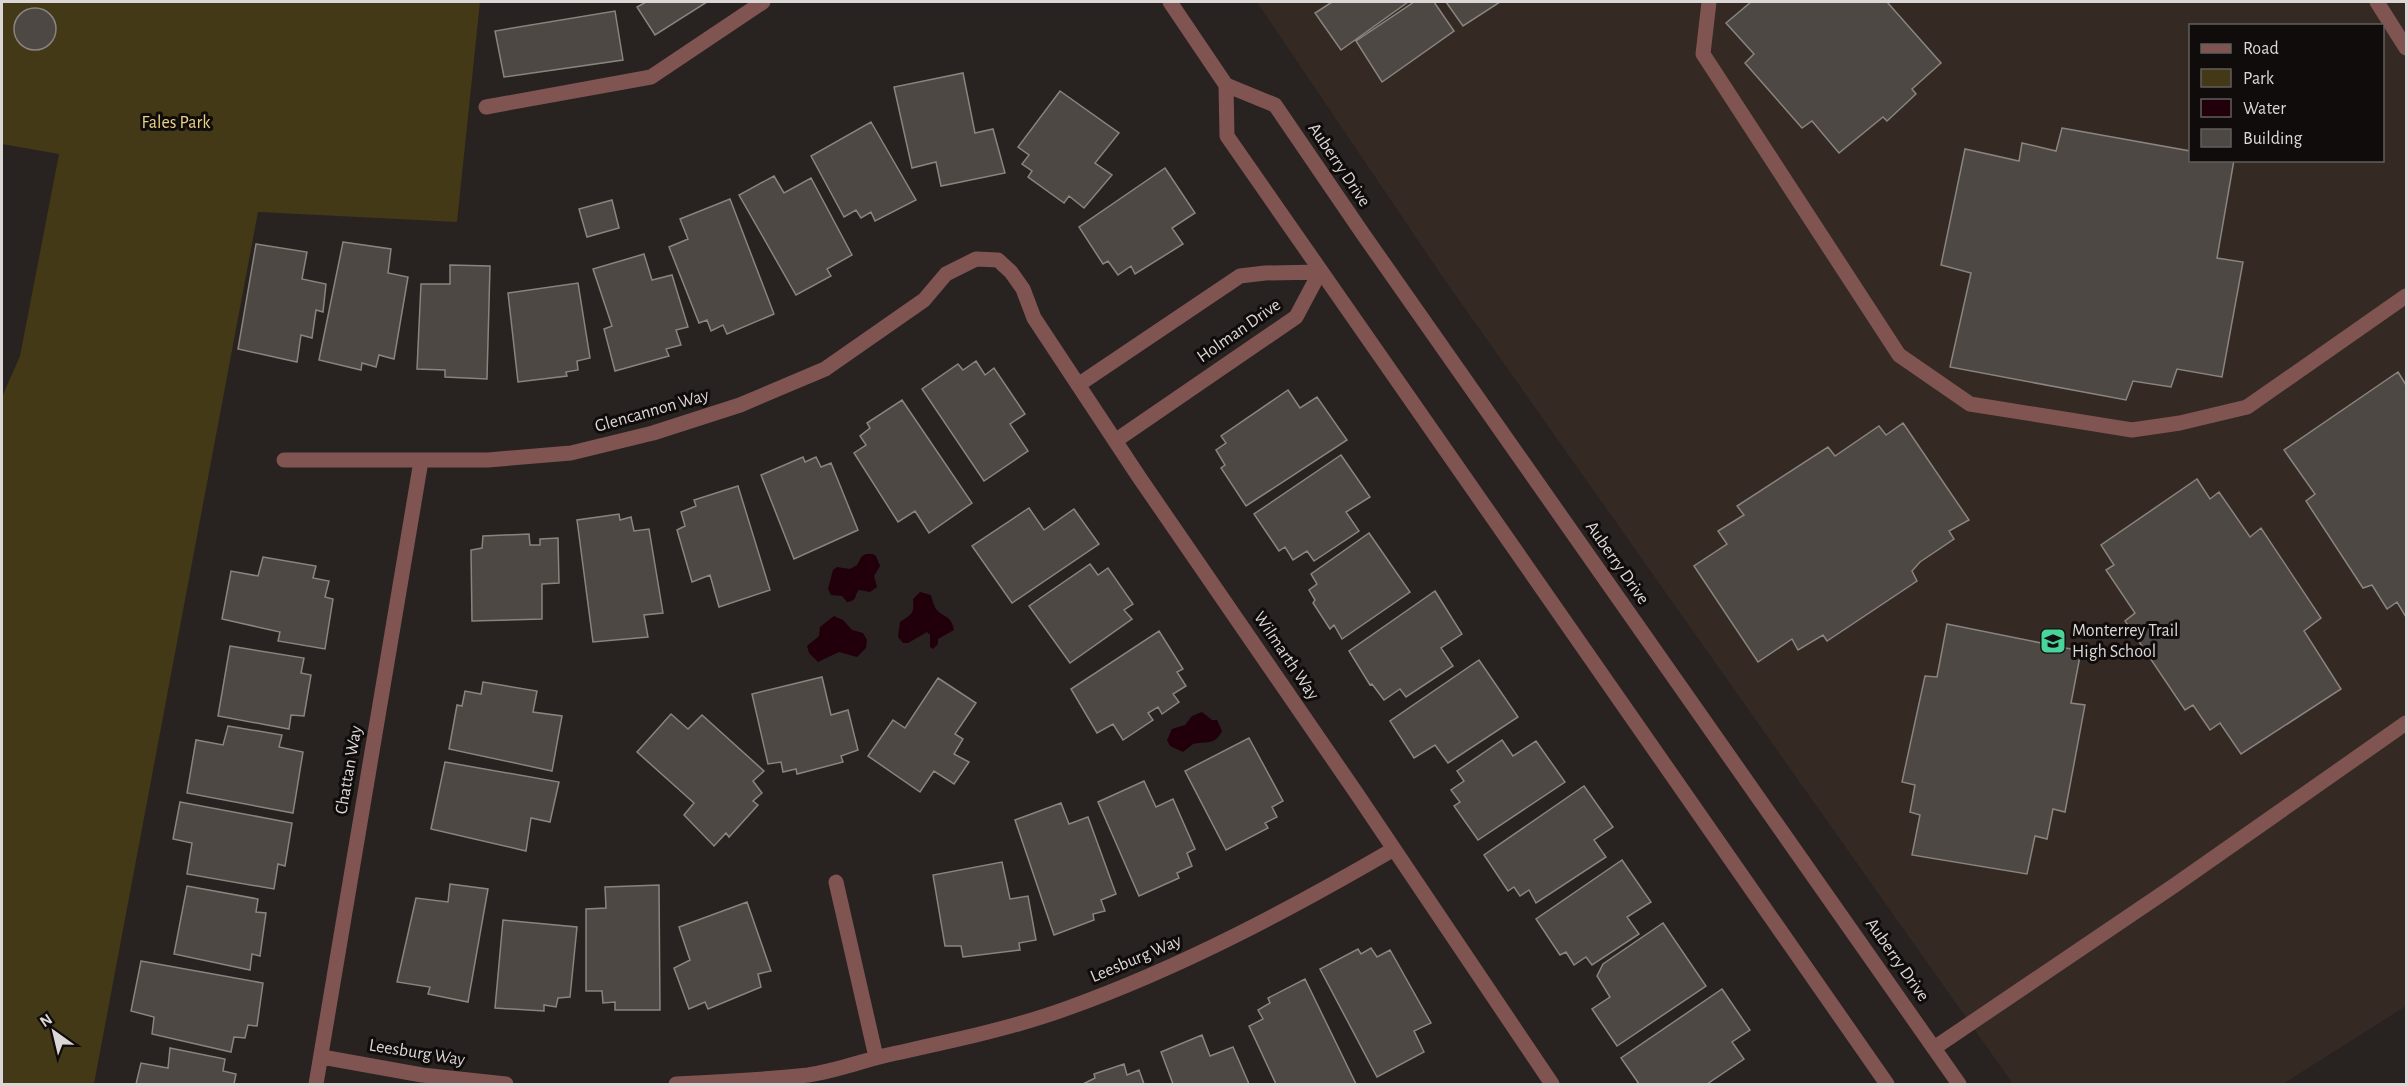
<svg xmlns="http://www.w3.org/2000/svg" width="2408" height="1086" font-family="'Alegreya Sans',sans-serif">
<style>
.built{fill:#352924;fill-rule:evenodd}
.green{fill:#433916}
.water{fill:#21000c}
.building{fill:#4d4843;stroke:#89847e;stroke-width:1.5}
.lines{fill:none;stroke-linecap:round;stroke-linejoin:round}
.service{stroke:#7f5451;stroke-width:15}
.minor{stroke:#7f5451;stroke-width:15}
.tertiary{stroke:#7f5451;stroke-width:15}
.labels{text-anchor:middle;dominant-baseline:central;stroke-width:6;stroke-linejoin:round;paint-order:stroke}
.park-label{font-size:18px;fill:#e9d185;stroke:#0f0c0b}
.street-label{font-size:18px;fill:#dbd7d6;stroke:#0f0c0b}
.poi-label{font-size:18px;fill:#dbd7d6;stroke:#0f0c0b;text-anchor:start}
</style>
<rect width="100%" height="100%" fill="#282220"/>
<path class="built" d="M1257 2H2406V1006L2283 1084H2013L1442 276ZM2190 26H2382V160H2190Z"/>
<path class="green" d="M2 2H480L457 222 258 212 94 1084H2V397L20 356 59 154 2 144Z"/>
<path class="water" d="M866 554H873L876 556 880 566 874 576 877 587 870 592 859 590C854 595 858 601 847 602L842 596 831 595 828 589 833 570 837 567 850 569 857 565 862 556Z
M920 592 931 595C932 599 934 606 936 609 944 619 951 614 954 630L938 639V644L933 649 930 647V635L927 632 908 643H903L898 637 900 622C913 613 914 614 913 599Z
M834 616 843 620 852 630 863 633 867 640 866 648 857 657 839 652 818 662 809 653 807 646 819 636 820 627Z
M1202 712 1212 720H1217L1222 731C1215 746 1205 741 1193 744L1183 752 1170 746 1167 740 1172 729 1185 725 1192 716Z"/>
<path class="building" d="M646 2H707L655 35 637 7Z
M1332 2H1408L1341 50 1315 13Z
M1414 2H1434L1454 31 1382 82 1356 41Z
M1446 2H1500L1463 26Z
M1751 2H1887L1941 63 1912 89 1916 94 1887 121 1883 117 1839 153 1812 121 1802 128 1745 63 1754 54 1726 23Z
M14 29a21 21 0 1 1 42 0a21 21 0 1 1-42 0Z
M615 11 623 60 504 77 495 31Z
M963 73 975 133 993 129 1005 173 941 186 936 162 912 168 894 87Z
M1060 91 1119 133 1095 163 1112 175 1084 208 1069 196 1064 203 1028 177 1032 171 1022 164 1029 155 1018 147Z
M871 122 916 200 875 221 871 212 861 218 856 210 844 217 811 156Z
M2062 128 2190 151V160H2234L2217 258 2243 262 2222 377 2177 369 2171 387 2133 381 2126 400 1950 367 1971 273 1941 265 1965 149 2019 161 2022 143 2056 151Z
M1165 168 1195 213 1172 228 1183 244 1135 274 1131 266 1118 275 1108 261 1103 264 1079 227Z
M774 176 784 193 811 178 852 255 827 269 831 276 796 295 739 195Z
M730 199 774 314 727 334 723 325 711 331 707 320 699 323 669 247 688 239 680 219Z
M612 200 619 228 587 237 579 209Z
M343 242 391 249 388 273 408 277 394 359 379 355 376 367 362 363 361 370 319 360Z
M256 244 307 252 302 279 326 284 323 312 316 310 312 338 301 335 297 362 238 349Z
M644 254 652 280 672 275 688 327 676 330 681 345 666 349 669 356 615 371 604 329 612 326 593 269Z
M450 265 490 266 487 379 445 377V370L417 369 421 284H450Z
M578 283 590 358 577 361 578 370 566 372 567 376 518 382 508 293Z
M976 361 985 375 994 368 1025 414 1010 424 1028 451 984 481 922 389 958 364 963 370Z
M2398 372 2406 385V617L2397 602 2387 609 2372 585 2363 588 2306 501 2315 494 2284 450Z
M1288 390 1300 408 1317 397 1347 440 1246 506 1221 468 1225 465 1216 450 1226 443 1221 436Z
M902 400 972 503 929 533 915 511 898 522 854 453 866 445 860 436 870 428 867 423Z
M1903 423 1969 520 1949 531 1954 539 1920 562 1912 571 1917 581 1827 641 1823 635 1798 650 1792 639 1758 662 1694 566 1727 544 1718 531 1744 515 1737 506 1828 447 1835 456 1879 426 1886 435Z
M1341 455 1370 497 1346 512 1359 531 1314 561 1307 551 1293 560 1285 547 1279 551 1254 514Z
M803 457 805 462 816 457 821 467 831 463 858 530 794 559 761 475Z
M2197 479 2210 499 2219 492 2250 537 2261 528 2321 618 2304 631 2341 689 2241 754 2220 723 2210 730 2193 705 2185 710 2125 621 2135 613 2106 570 2114 565 2101 545Z
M738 486 770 590 719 607 710 575 692 582 677 530 685 526 681 512 696 506 694 500Z
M1029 508 1044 530 1074 509 1099 544 1012 603 972 546Z
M619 514 620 520 631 517 634 531 649 529 663 613 644 615 648 637 593 642 577 520Z
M1369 533 1410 592 1342 639 1334 625 1330 629 1313 603 1315 600 1309 590 1317 584 1311 574Z
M529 534 530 545H540V539L558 538 559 583 542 584V619L472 621 471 550 482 548 483 536Z
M263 557 316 566 313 578 329 581 325 597 333 599 325 649 278 641 280 632 222 619 231 571 258 576Z
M1090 564 1098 575 1108 568 1133 604 1124 610 1132 619 1070 663 1029 606Z
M1435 591 1462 634 1441 648 1453 666 1406 697 1400 689 1384 700 1372 684 1370 685 1349 651Z
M1947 624 2081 651 2071 703 2085 705 2065 812 2053 809 2047 839 2035 836 2027 874 1912 855 1920 815 1910 812 1915 785 1902 782 1925 676 1937 677Z
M1159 631 1183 669 1177 672 1186 686 1173 694 1179 702 1162 714 1158 707 1148 713 1153 720 1123 740 1113 724 1097 733 1071 689Z
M230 646 304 658 301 673 311 675 304 716 291 715 289 729 218 716Z
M1479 660 1518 717 1448 763 1435 745 1414 758 1390 721Z
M822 677 831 715 848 710 858 750 841 756 843 762 797 774 796 769 783 772 781 762 768 764 752 694Z
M938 678 976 703 955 734 963 739 954 754 969 762 954 784 934 771 920 792 868 756 893 720 905 728Z
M483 682 537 691 533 712 562 716 552 771 449 749 457 705 462 706 465 691 481 694Z
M671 714 688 729 702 715 764 771 753 781 762 793 753 801 758 805 729 837 726 833 714 846 684 815 694 803 637 752Z
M228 726 282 735 279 747 303 752 293 813 187 793 196 740 223 745Z
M1249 738 1283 801 1272 807 1277 817 1265 823 1268 828 1226 850 1185 771Z
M1502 740 1513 756 1536 741 1565 782 1478 840 1454 806 1460 802 1451 790 1464 781 1457 771Z
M445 762 559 782 550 822 531 818 526 851 431 829Z
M1144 781 1156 807 1173 799 1195 849 1187 853 1192 866 1177 873 1179 878 1139 896 1098 802Z
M1584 786 1613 827 1594 840 1606 857 1536 903 1529 890 1520 896 1514 887 1508 891 1484 855Z
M180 802 292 823 285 866 278 864 274 889 187 874 192 843 173 839Z
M1061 803 1069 824 1088 817 1116 894 1101 900 1105 911 1093 914 1094 920 1054 935 1015 820Z
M1622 860 1651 902 1627 917 1639 934 1592 965 1586 957 1574 965 1566 952 1560 955 1536 919Z
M1002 862 1010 899 1028 896 1036 940 1019 943 1020 950 963 957 961 946H945L933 875Z
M450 884 488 889 468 1002 428 994 430 987 397 982 416 898 448 902Z
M659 885 660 1010H615V1002L603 1003 602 991H586V909L606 908 605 887Z
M187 886 258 899 256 912 266 913 260 956 252 954 250 970 174 954Z
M747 902 771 971 758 974 761 987 708 1009 705 1002 689 1009 674 968 690 960 679 927Z
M503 920 577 927 570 997 558 998 556 1007 544 1005V1011L495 1008Z
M1663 923 1706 986 1617 1046 1592 1009 1610 997 1597 976 1603 964Z
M1371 948 1377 957 1390 950 1431 1023 1414 1031 1424 1052 1377 1077 1320 969 1358 949 1361 954Z
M141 961 263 983 257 1026 248 1025 245 1038 234 1037 231 1052 152 1034 154 1017 131 1011Z
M1305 979 1356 1084H1276L1249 1026 1263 1019 1258 1010 1270 1003 1268 998Z
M1722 989 1750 1030 1732 1042 1744 1059 1707 1084H1639L1621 1058Z
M1202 1035 1210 1056 1233 1047 1249 1084H1173L1161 1052Z
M170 1048 225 1059 223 1071 236 1074 234 1084H136L141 1063 168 1068Z
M1124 1064 1127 1075 1139 1070 1144 1084H1083L1095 1078 1094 1074Z"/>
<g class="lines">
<path class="service" d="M1709 2 1703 54 1899 355 1970 404 2132 430 2180 423 2247 407 2406 296
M2377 2 2406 48
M486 107 651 77 763 2
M1934 1048 2175 885 2406 723"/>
<path class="minor" d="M1078 385 1240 276 1265 273 1320 272 1296 317 1115 441
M284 460H488L571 453 653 433 740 405 825 369 924 300 946 274 976 259 998 260 1011 272 1023 289 1034 318 1139 477 1357 794 1552 1084
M836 882 876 1057
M322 1057 422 1075 506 1084
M316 1084 421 461
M676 1084C720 1082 764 1080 808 1075 836 1071 864 1060 892 1054 951 1041 1010 1029 1068 1008 1182 967 1289 910 1394 849"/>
<path class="tertiary" d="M1170 2 1226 85 1227 136 1887 1084
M1226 85 1275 105 1363 234 1959 1084"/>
</g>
<defs>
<g id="school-square" transform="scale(1.35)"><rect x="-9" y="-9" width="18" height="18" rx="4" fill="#49d49c" stroke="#0f0c0b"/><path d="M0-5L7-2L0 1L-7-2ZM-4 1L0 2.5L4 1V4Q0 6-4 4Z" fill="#111"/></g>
</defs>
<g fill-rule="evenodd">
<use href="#school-square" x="2053" y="641"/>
</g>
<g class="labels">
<g class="park-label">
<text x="176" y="123">Fales Park</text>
</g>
<g class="street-label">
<text transform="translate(1339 165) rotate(56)">Auberry Drive</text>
<text transform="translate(1239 331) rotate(-35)">Holman Drive</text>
<text transform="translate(652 411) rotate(-16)">Glencannon Way</text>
<text transform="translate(1617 563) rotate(55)">Auberry Drive</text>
<text transform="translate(1286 656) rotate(56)">Wilmarth Way</text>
<text transform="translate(349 770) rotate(-80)">Chattan Way</text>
<text transform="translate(1136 959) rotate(-23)">Leesburg Way</text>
<text transform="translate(1897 960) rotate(55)">Auberry Drive</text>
<text transform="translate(417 1053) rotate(9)">Leesburg Way</text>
</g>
<g class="poi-label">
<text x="2072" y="631">Monterrey Trail<tspan x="2072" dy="21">High School</tspan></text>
</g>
</g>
<rect width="2408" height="1086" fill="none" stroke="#dbd7d6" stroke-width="6"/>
<rect x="2189" y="24" width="195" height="138" fill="#0f0c0b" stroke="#615d5c" stroke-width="1.5"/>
<rect x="2201" y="44" width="30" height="9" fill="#7f5451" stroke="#615d5c" stroke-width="1.5"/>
<text x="2243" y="54" font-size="18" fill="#dbd7d6">Road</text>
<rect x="2201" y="69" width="30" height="18" fill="#433916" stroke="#615d5c" stroke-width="1.5"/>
<text x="2243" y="84" font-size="18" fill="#dbd7d6">Park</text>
<rect x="2201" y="99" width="30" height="18" fill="#21000c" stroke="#615d5c" stroke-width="1.5"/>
<text x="2243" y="114" font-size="18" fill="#dbd7d6">Water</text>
<rect x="2201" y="129" width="30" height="18" fill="#4d4843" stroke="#615d5c" stroke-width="1.5"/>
<text x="2243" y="144" font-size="18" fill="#dbd7d6">Building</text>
<g transform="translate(54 1032) rotate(326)" stroke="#0f0c0b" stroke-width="4.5" paint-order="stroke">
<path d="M0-4.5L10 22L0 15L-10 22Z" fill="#dbd7d6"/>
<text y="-9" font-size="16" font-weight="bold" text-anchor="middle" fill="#dbd7d6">N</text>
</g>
</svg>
